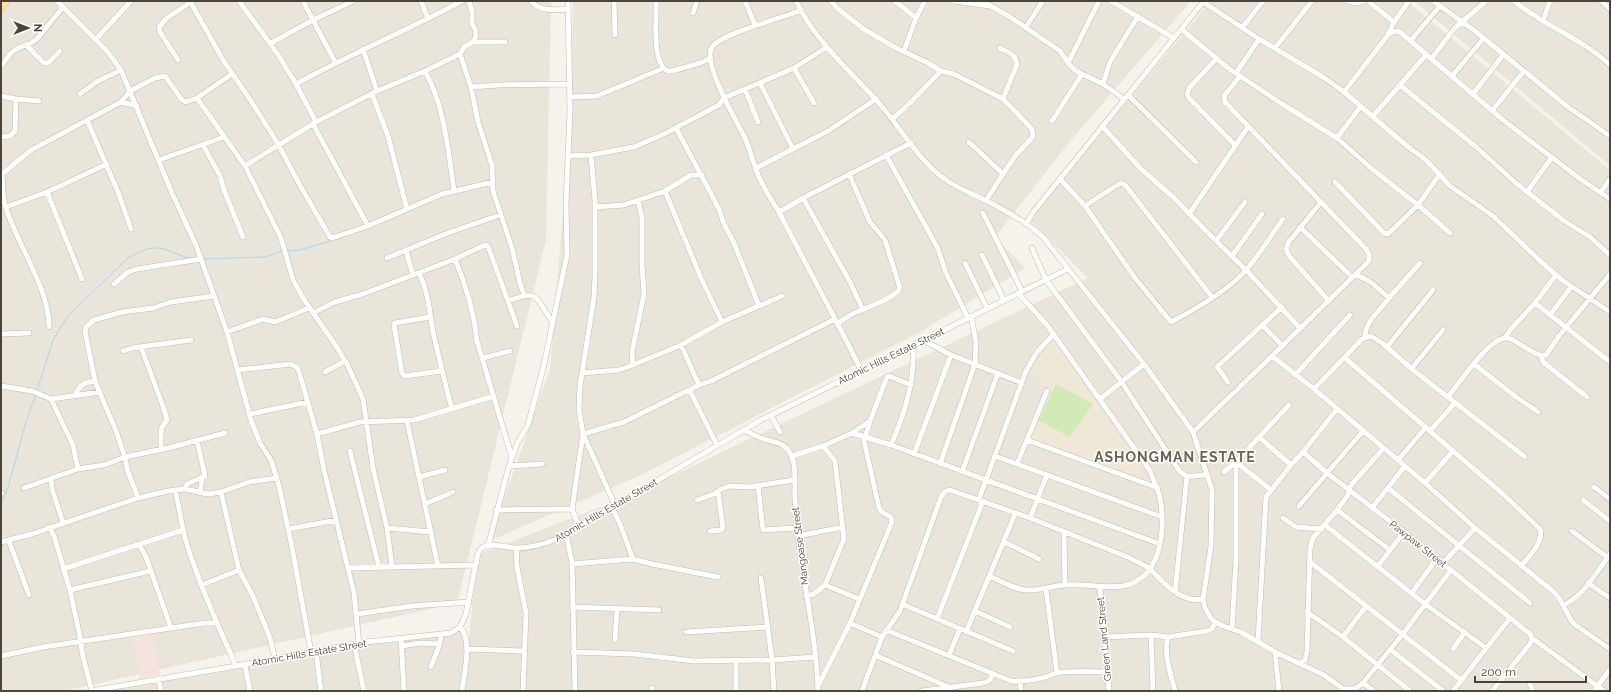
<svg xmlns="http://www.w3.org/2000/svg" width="1611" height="692" font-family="Raleway,sans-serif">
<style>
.residential{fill:#eae5da}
.education{fill:#efe8d6}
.medical{fill:#f6e3e0}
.green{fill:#d2eab5}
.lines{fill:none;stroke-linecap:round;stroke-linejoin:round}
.stream{stroke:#a9d4f2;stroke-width:1}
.minor-casing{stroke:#c2bbae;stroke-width:6}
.major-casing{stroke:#e6c16a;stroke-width:8}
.minor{stroke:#fff;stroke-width:5}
.major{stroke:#ffe39c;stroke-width:7}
.labels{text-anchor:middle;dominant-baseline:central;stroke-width:3;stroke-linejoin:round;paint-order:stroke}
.street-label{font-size:10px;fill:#4b4439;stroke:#fff}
.district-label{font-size:14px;font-weight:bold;letter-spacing:1px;fill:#6e6250;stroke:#fff}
</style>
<rect width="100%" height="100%" fill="#f6f3ec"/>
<path class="residential" d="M7 1H551L546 240 457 603 64 691H1V8Z
M573 1H1191L1071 140 995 237 1025 268 922 331 639 476 489 541 550 369 570 127Z
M1211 1H1407L1610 170V691H464L477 555 636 493 1088 278 1029 219Z
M1414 1H1610V166Z
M460 627 466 634 462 691H91L279 658 455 631Z"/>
<path class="education" d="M1053 339 1153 484 1030 439 1051 388 1030 369Z"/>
<path class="medical" d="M150 632 160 675 140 679 134 635Z"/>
<path class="green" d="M1056 384 1093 404 1070 437 1039 421Z"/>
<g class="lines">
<path class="stream" d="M338 239 343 237
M287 251 299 250 331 241
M204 259 265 257 282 251
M37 391 53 340 68 316 128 258C145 248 156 244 175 253 181 255 184 258 190 258
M1 504 8 487 26 422 36 394"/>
<g class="minor-casing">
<path id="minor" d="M57 1 107 51 121 70 172 193 196 245 227 332 251 420 260 443 271 460 279 486 292 547 311 652
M190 1 223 60 253 104 278 144 302 189 330 237 332 238 368 226 442 194 493 182
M239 1 279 56 296 84 316 122
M303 1 335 62
M421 1 428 19
M531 1C541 12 555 10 568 9
M614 1 615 35
M656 1C657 18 651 60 667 71H672L700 63 711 58
M745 1 755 25
M796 1C815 42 855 75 884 109 903 132 922 164 946 180 959 189 973 194 987 201 1006 211 1027 222 1043 237L1144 364 1193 432 1212 490 1211 546 1203 599 1205 608 1212 620 1223 626 1241 632 1275 652 1324 675 1346 691
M831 1 838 9 865 30 896 48 928 63 941 71 954 74 1003 99 1032 129 1033 136 1031 139 1015 156 986 200
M895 1 916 18
M954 1 990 6
M982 1 1010 17 1060 51 1068 63 1076 71 1103 84 1124 99
M1111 1 1174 38
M1348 1 1355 3 1364 1
M1368 1 1394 22
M1433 1 1475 31 1568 107 1610 136
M1514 1C1544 26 1581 38 1610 65
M1601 1 1610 9
M1203 2 1259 39 1323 77 1344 92 1407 146 1426 160 1450 186 1493 216 1538 259 1562 280 1610 312
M801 10C785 18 716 34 711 49 704 66 737 122 745 138 751 152 754 167 761 181 766 192 773 202 779 212 806 265 835 317 861 370
M693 13 697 1
M1543 21 1550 1
M1026 27 1043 1
M1242 28 1263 1
M1181 29 1228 68 1282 104 1337 138 1372 169 1418 205 1450 233
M1388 34 1394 22 1409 1
M96 39 131 1
M1411 40 1440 6
M473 42H505
M271 43 313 20 353 1
M26 45 44 63H48L60 51
M1000 48C1007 52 1016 54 1017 64L1003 99
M1275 48 1312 1
M363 49 377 91
M904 51 916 18 925 1
M460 54 471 87 478 122 492 165 493 191 512 248 520 283 524 295
M1216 59 1190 87 1187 94 1189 98 1236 146
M1431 59 1454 29 1486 1
M178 60 160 32 159 27 167 18 191 2
M1068 63 1099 1
M1 66 11 53 18 48 31 43 37 39 63 7
M794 68 814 103
M425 71C445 107 448 151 454 190
M1236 73 1259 39
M1452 76 1483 39
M760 83 793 149
M296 84C350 54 408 30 462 1
M1103 84 1110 62 1138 16
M1401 86 1475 146 1517 184 1563 220 1590 237 1610 255
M471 87 499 85 570 84
M745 89 758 122
M1344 92 1388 35 1394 31 1400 32 1503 120 1579 178 1610 199
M80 94 98 81 121 70
M372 94 388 136 407 209
M1473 94 1503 55
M1128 95 1196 162
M1 96 16 99 39 101
M570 97 597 96 664 68
M197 98 245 166 281 238 293 280 303 298 338 349 347 364 363 399 373 468 387 528 392 567
M121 102 137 106
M1492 111 1524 71
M1373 116 1426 55
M892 119 905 108 941 71
M87 120 118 192 131 229
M1052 121 1082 74
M313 124 368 226
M1102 126 1141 169 1174 198 1214 239 1246 270 1300 328
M676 128 719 209 724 224 734 243 759 306
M1 137 10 136 15 131 16 99
M1337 138 1361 106
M969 142 1003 174
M203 145 220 176 224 190 243 237
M591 155 595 200V276L594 297 580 386 579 410 583 434 615 505
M886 155 930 234 938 249 946 273 968 318
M568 156 591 155 634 147 664 134 719 105 724 98 794 68 827 47
M159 160 224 137
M245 166 316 122 377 91 425 71 460 54 464 47 473 42 476 36 475 29 472 23V12L469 1
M756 168 828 131 876 99
M2 174C3 186 2 198 6 208 17 243 50 291 49 327
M1 175 31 150 121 102 130 91 155 78 165 76 182 100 186 102 197 98 232 74
M1060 179 1085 206 1135 278 1171 322C1194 310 1230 289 1247 269 1260 254 1271 235 1283 219
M1335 182 1384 233 1388 234 1418 205 1440 174
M665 191 701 278 722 322
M47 192 82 279
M1527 192 1552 157
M1601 192 1610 179
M803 198 850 282 863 310
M1321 202 1288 243 1286 250 1290 257 1329 301
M1085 206 1117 185 1121 183 1126 186 1212 297
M6 207 47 192 107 164
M595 207 624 205 665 191 691 175H702
M779 212 803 198 911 143
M983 213 1022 291
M1189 214 1248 127
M1026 224 1034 211 1060 179 1204 1
M1300 227 1352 277
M1216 241 1245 202
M1032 248 1046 280 1121 381 1178 469C1186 480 1195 476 1207 474
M406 251 413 275
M982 255 1004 300
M1232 256 1262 214
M387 258 445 234 500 215
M455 259C466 285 474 312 477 341L512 458
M965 263 987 308
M419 273C429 294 429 310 433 332 439 358 445 384 452 409
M1355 275C1368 278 1379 289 1389 298 1380 311 1365 321 1365 337
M114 284 128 272 137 269 201 259
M1389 298 1420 263
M508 301C542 288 534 299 553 322
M1535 303 1610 362
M313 313 335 302 363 294 455 259 485 245 488 246 517 326
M1550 315 1571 287
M430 317 395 323 394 325 402 373 405 376 441 371
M838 323C843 320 848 316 854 313 864 309 896 298 900 288L885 240 870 222 849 174
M1262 325 1283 346
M227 332 263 319 275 322 309 308
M1 334 29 333
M1505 338 1510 330 1535 303 1556 275
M923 340 951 355 1022 383
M681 345 699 385
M141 347 164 409 167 420 162 427 161 433V449
M1387 347 1433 290
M123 351 132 348 191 340
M1272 356 1314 389 1425 483 1475 528 1554 592C1563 601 1566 614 1574 624L1610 649
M1541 356 1543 362 1587 397
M483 358 510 351
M1345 358 1503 494 1540 529C1544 543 1529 556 1521 566
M1474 364 1516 397 1538 412
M633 365 632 352 644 294 642 265V218L638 200
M1412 368 1443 330
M238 370 290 364 297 367 299 372 317 434 324 470 354 593 359 644
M325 372 345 361
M582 373 619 370 633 365 681 345 722 322 782 296
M1295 375 1350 315
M1228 382 1217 367 1282 307
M1 386 32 391 51 399 73 445 78 469
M1314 389 1362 339 1371 336 1382 343 1413 370 1525 457
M690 391 717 445
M75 395C80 385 84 382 95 381
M1448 397C1459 383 1488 340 1505 338 1511 337 1516 342 1521 345 1529 349 1537 357 1546 355L1559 336 1610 274
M51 399 100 392
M1100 399 1144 364
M250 414 308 402
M771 415 780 432
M407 421 438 566
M744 430C751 433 757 437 764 439 772 442 783 442 788 450 798 463 794 485 795 500 798 564 816 627 818 691
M1430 431 1455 403
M1193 432 1272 356 1369 261V254L1366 249 1225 102 1224 96 1240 76
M852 433 891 445 1160 544
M317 434 360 422 414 420 494 396
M1259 437 1291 465
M1027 440 1158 488
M891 445C905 413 915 381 913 346
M350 451 379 567
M1303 452 1327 473 1404 532 1530 634 1532 638 1604 691
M914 454 951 355
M792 456 823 446 852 433 870 421 887 377 889 376 911 385
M995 456 1162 517
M1398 460 1426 427
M1236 462 1271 490
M940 464 975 364 976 342 971 316
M1017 464 1047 391
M509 466 543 464
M962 472 998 373
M1224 472 1236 462 1289 405
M419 477 445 470
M51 478 52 489 63 522
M1425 483 1453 451
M758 486 763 530 796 528
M1594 487 1610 499
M24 488 78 469 104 465 125 457 168 448 225 433
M1388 488 1530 603
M185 489 187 484 205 476 197 440
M175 490C179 506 181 522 185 538 198 582 218 625 236 666
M221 492 239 570 253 596 270 638 275 659
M1 493H2
M200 493 202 479
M138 498 127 469 125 457 116 431 95 381 85 331 86 327 94 320 122 312 153 308 171 302 214 296
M979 499 1026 371 1037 352 1054 334
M697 500 714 494 721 489 730 486 750 487 794 480
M1583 500 1610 521
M425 504 453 492
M1299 506 1363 431
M612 507 620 524 633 559
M1372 508 1405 466
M496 510 572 509
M1337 510 1390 550
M1030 518 1047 475
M1283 518 1296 527 1322 529
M1325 525 1425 604 1486 648
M49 527 54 536 70 590 79 632 83 657 92 691
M579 527 572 509 583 434 624 422 699 385 711 381 835 319
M387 528 431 532
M288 529 337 520
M710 531 721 530 723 528 718 491
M1572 531 1607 557
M1064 533 1065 585
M566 534 572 562 575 691
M798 536 843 527
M9 541 29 595
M1 542 32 534 138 498 168 491 185 489 208 494 221 492 249 482 277 478
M1004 542 1039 559
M139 544 146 557 171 628
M488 546 509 466 517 444 528 425 543 369 567 255 566 203 570 112 568 1
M516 548 517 567 526 613 523 691
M1310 562 1461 680
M1443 563 1475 528
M572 564 633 559 652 564 718 577
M1378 566 1404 532
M348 568 476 565
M63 569 183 530
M990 576C1000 581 1018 591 1030 590 1042 590 1053 586 1065 585 1085 583 1103 589 1123 586 1160 579 1165 534 1161 504 1160 492 1154 481 1149 469L1047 325 1018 293
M761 578 772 660 774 691
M1588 583 1610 598
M202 585 239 570
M825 585 859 599
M1100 588 1109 691
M1046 589 1057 673
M70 590 150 571
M1175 592 1187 476
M1412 593 1437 558
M806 596 814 594 825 585 844 539 835 461 823 446
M902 604 1013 651
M1564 605C1584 595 1597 572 1610 554
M572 607 659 610
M975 611 1010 627
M1307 612 1343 637 1410 691
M357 614 412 606 469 602
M937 619 983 501
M850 623 882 637
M460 627C473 641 464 673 462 691
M1232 629 1236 559V462
M886 630 1011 681C1028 682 1042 679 1057 673 1066 670 1097 672 1107 672
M686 632 768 627
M966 632 1015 514
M1151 635 1153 691
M1104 637 1151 635 1168 637 1207 631 1212 629 1215 623
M1168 637C1163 653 1171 675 1175 691
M1343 637 1366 606
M401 638 404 691
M615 640 617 609
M1258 641 1266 497 1291 465 1303 452 1337 409
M354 644 364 691
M402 646 420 643 440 644
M467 649 524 651
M1453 649 1465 632
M1391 650 1443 691
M316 652 321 691
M573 652 634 654 694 661 772 660 815 657
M1275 652 1279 691
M875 655 951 688
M949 655 960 629
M1 656 43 647 205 623H216
M736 661V691
M1300 664 1305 660 1307 651 1310 549 1313 538 1337 510 1348 495 1351 485 1383 449
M245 665 250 691
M431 667C435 656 440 647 441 635
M159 679 161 691
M1020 681 1021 691
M1363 683 1374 691
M1530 684 1533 691
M818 686 850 623 892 522 891 517 883 513 879 508 865 445 864 441 870 421
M1345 689H1355L1363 683 1402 635 1451 570
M91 691 236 666 366 642 451 633 460 627 466 614 477 558C478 554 479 549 483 547 492 542 507 548 517 548 532 548 544 544 557 539L761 420 1068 269
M652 691V688
M862 691 882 637 900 611 941 497C943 493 944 491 950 490L1030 518 1130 558C1136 562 1146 565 1151 570 1165 584 1181 603 1203 599
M922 691 983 683 989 681 993 674
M1453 691 1510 618
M1492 691 1530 644 1532 638
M1594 691 1610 669"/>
</g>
<g class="major-casing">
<path id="major" d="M1 7 6 1"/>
</g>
<use href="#minor" class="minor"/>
<use href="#major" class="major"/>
</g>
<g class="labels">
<g class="street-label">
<text transform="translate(891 356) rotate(-26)">Atomic Hills Estate Street</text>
<text transform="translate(606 510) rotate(-30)">Atomic Hills Estate Street</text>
<text transform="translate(1418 544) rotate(38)">Pawpaw Street</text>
<text transform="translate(800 546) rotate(-97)">Mangoase Street</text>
<text transform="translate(1104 639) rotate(-95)">Green Land Street</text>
<text transform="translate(309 653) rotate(-10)">Atomic Hills Estate Street</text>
</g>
<g class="district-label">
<text x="1175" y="457">ASHONGMAN ESTATE</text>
</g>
</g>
<rect width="1611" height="692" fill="none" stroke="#4b4439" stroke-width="4"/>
<g transform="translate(28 28) rotate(90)" stroke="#ffffff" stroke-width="3" paint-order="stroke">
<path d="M0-3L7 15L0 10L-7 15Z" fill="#4b4439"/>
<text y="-6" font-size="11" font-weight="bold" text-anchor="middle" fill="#4b4439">N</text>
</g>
<path d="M1475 676v6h111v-6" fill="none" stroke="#4b4439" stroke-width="2"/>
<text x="1481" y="676" font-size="12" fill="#4b4439" stroke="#ffffff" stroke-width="3" paint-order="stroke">200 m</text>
</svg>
